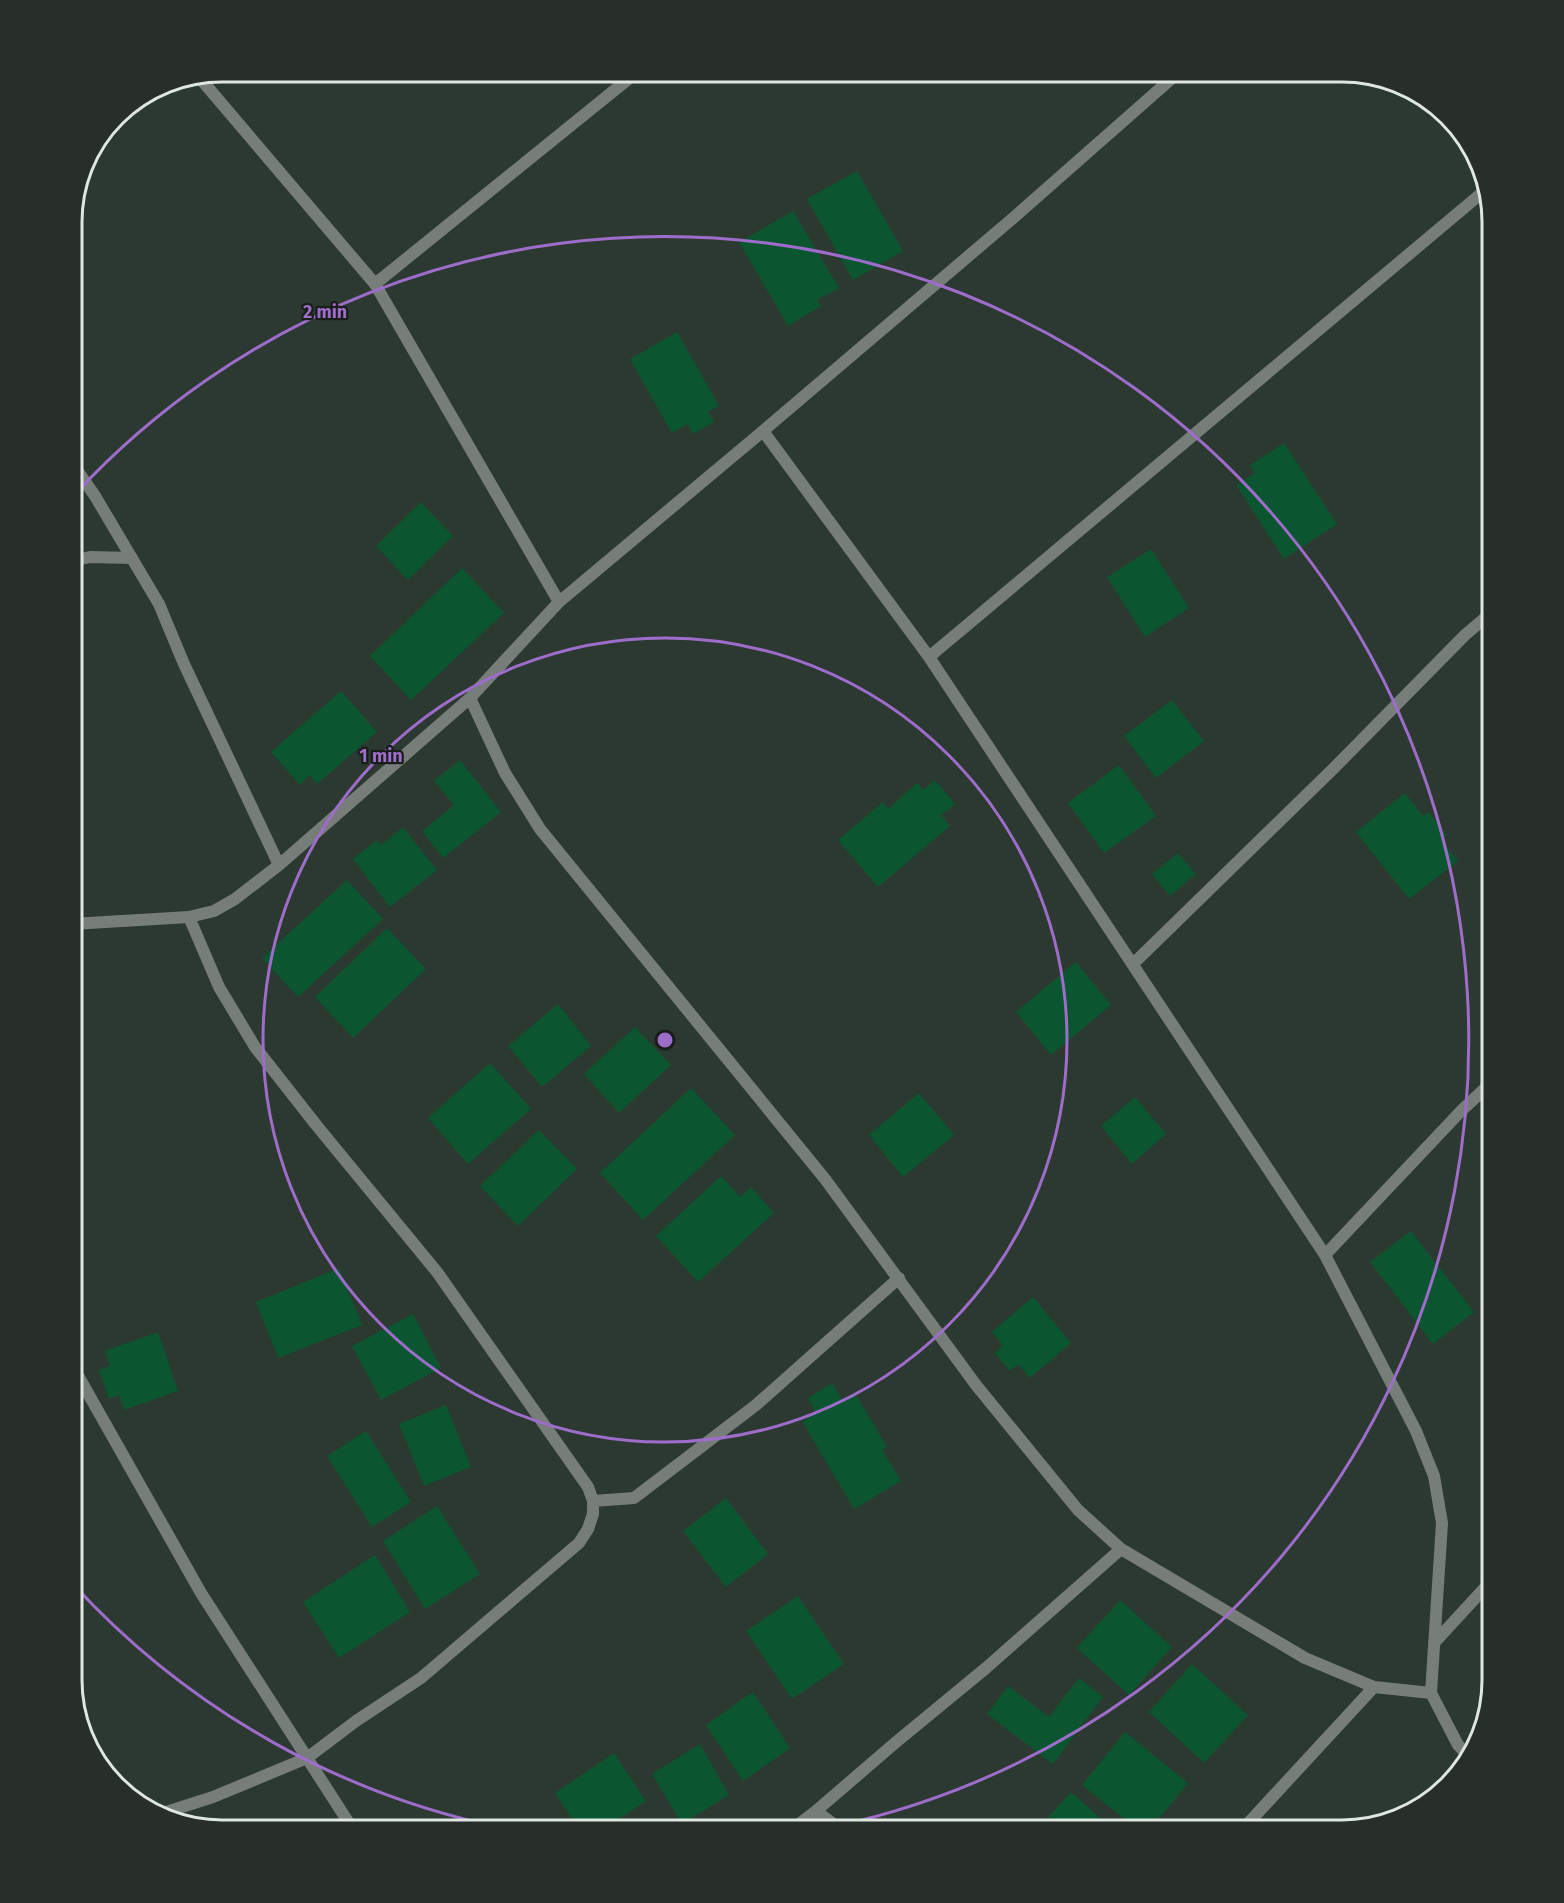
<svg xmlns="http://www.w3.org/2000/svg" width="1564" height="1903" font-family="'Fira Sans',sans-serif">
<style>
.building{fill:#0c5531}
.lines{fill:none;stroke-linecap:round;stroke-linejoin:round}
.minor{stroke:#777d78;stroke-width:12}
.ring{fill:none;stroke:#9e6dcb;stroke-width:3}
.rim{fill:none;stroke:#dfe7e1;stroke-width:3}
.centre{fill:#9e6dcb;stroke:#181e1a;stroke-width:3}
.ring-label{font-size:18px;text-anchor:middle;font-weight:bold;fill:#9e6dcb;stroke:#181e1a;stroke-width:4.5;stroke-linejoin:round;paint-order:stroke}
</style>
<rect width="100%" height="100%" fill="#2c3930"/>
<path class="building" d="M857 171 903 251 853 280 807 199Z
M793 211 839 288 817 300 821 306 788 326 739 242Z
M677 332 719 406 708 412 714 422 693 434 688 424 672 433 630 359Z
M1284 443 1337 524 1284 559 1236 485 1255 473 1250 465Z
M421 502 453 536 408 580 376 546Z
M1151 549 1189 608 1145 637 1107 577Z
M462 568 504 613 411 700 370 656Z
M341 691 377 732 317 784 310 775 300 785 271 752Z
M1172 700 1204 741 1156 778 1124 736Z
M460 760 501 812 443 858 422 831 454 805 434 781Z
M1119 765 1156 816 1104 853 1068 803Z
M935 780 955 804 941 815 950 826 878 887 838 840 883 802 888 809 917 783 923 790Z
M1405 793 1423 816 1429 812 1447 835 1441 840 1458 861 1409 899 1356 832Z
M403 827 437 870 390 907 353 859 377 840 381 845Z
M1178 853 1196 874 1170 896 1152 874Z
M347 880 383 919 298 997 262 958Z
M387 928 426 969 353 1038 315 997Z
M1076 962 1111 1005 1051 1055 1016 1012Z
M558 1004 591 1046 542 1087 508 1046Z
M635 1027 671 1065 619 1113 584 1074Z
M490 1063 531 1109 468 1164 428 1118Z
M691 1088 735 1135 643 1220 600 1173Z
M919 1093 954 1135 903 1177 869 1135Z
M1135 1097 1166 1134 1132 1164 1101 1126Z
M539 1130 577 1169 518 1226 480 1186Z
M721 1176 740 1197 751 1187 774 1213 698 1282 656 1236Z
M1411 1231 1474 1312 1433 1344 1370 1262Z
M339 1268 362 1325 278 1358 256 1302Z
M1033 1297 1071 1343 1030 1378 1018 1364 1010 1371 995 1353 1003 1345 992 1332Z
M413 1314 441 1368 381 1400 352 1346Z
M158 1332 178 1391 124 1410 119 1395 109 1399 99 1370 110 1366 105 1351Z
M832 1383 842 1400 855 1393 887 1447 882 1450 901 1481 854 1509 802 1421 816 1413 808 1398Z
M446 1405 471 1467 424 1486 399 1424Z
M366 1431 411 1502 372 1527 327 1456Z
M726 1498 768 1554 726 1587 683 1531Z
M437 1506 480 1574 425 1609 383 1541Z
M375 1555 410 1612 339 1658 303 1602Z
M798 1596 844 1664 792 1699 746 1631Z
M1120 1600 1172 1647 1129 1695 1077 1648Z
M1192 1664 1248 1715 1204 1763 1149 1712Z
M1079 1678 1103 1697 1053 1764 987 1714 1008 1686 1049 1717Z
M753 1692 790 1748 743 1781 706 1725Z
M1125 1732 1188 1783 1149 1831H1139L1082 1785Z
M700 1744 729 1795 682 1824 652 1774Z
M614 1753 646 1801 601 1831H580L555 1793Z
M1071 1792 1115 1831H1036Z"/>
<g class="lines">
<path class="minor" d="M199 77 375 284 559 602
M375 284 637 72
M763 431 929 657 1325 1255 1416 1431 1434 1476 1442 1523 1431 1693 1458 1745 1469 1756
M72 463 95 496 159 604 184 664 279 865
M72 561 90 557 132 558
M929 657 1483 192
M470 698 505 773 540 829 825 1179 976 1385 1078 1510 1121 1549 1305 1658 1374 1687 1431 1693
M72 924 189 917 214 911 235 899 279 865 470 698 559 602 763 431 1012 219 1179 72
M1133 964 1334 768 1465 635 1492 612
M1325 1255 1461 1111 1492 1082
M72 1365 201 1593 354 1831
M593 1501 634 1498 756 1405 899 1278
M1434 1643 1492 1580
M816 1811 843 1831
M160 1814 213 1797 307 1758 356 1721 421 1678 579 1543 588 1529 593 1514V1501L588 1487 437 1272 317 1126 255 1047 219 987 189 917
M790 1831 816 1811 895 1743 986 1668 1121 1549
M1241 1831 1374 1687"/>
</g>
<g class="ring">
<circle cx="665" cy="1040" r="402"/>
<path d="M518 1831A804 804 0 0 1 72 1583M77 492A804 804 0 1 1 812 1831"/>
</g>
<path d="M0 0H1564V1903H0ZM222 82H1342A140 140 0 0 1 1482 222V1680A140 140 0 0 1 1342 1820H222A140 140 0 0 1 82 1680V222A140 140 0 0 1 222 82Z" fill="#282e2a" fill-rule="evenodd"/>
<path class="rim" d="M222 82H1342A140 140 0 0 1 1482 222V1680A140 140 0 0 1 1342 1820H222A140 140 0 0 1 82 1680V222A140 140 0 0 1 222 82Z"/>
<circle cx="665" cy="1040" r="9" class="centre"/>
<g class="ring-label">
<text x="325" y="318">2 min</text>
<text x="381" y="762">1 min</text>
</g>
</svg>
